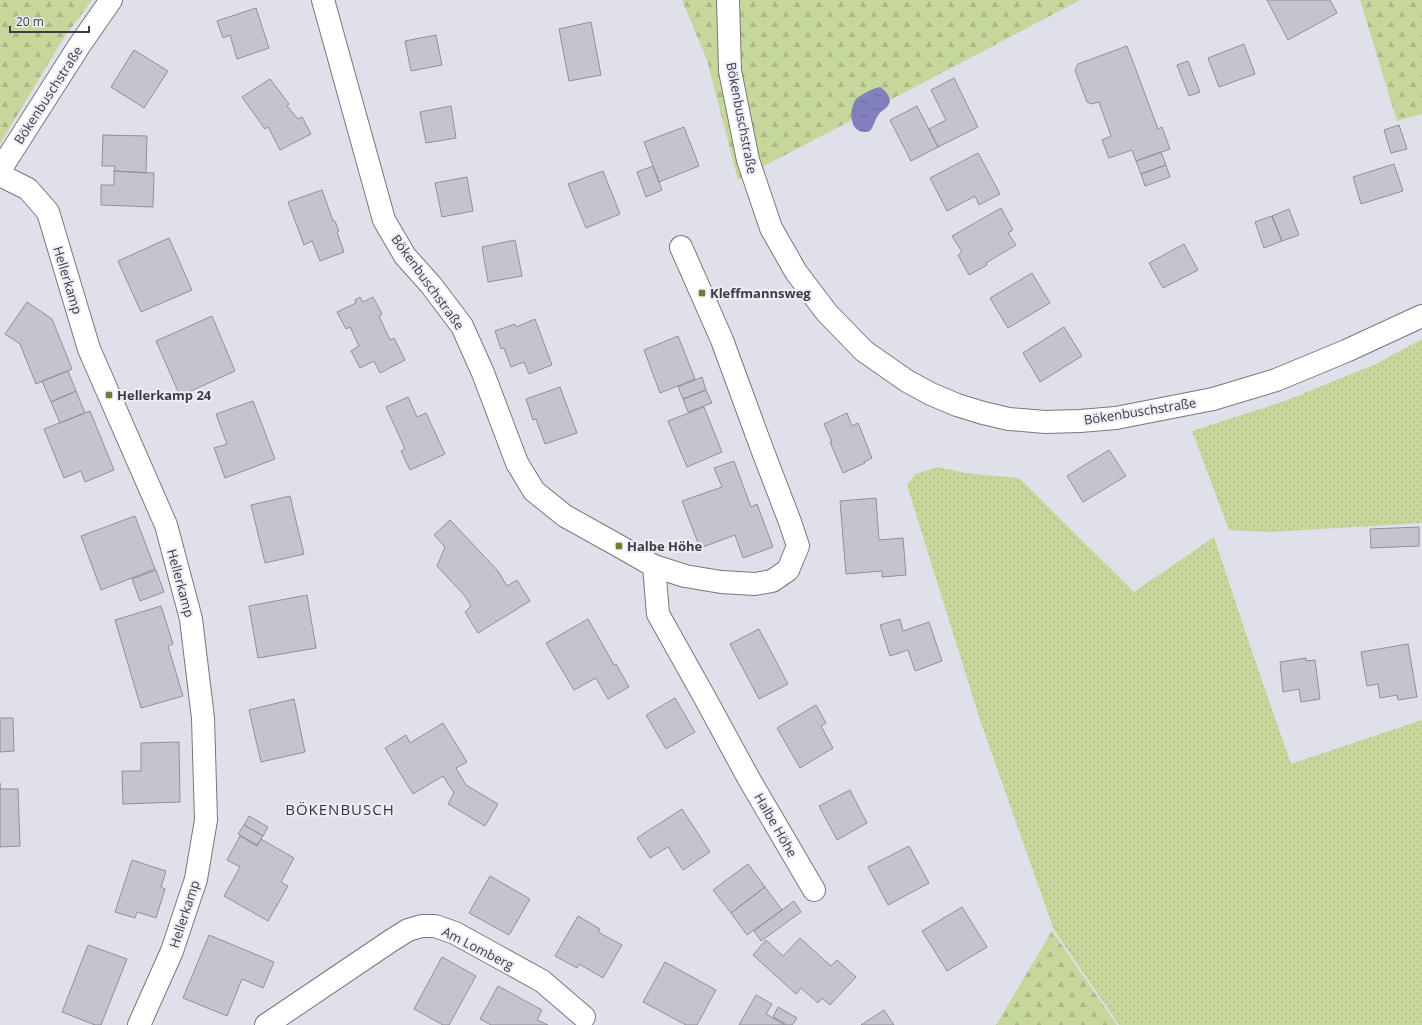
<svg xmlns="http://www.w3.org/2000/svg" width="1422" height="1025" font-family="'Open Sans',sans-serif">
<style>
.grass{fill:url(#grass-dots)}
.forest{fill:url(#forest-firs)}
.water{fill:url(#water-ripples)}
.building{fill:#c4c4ce;stroke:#909099}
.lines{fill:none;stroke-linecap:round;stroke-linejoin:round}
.street-casing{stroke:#77777f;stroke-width:24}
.secondary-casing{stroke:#77777f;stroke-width:24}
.street{stroke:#fff;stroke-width:22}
.secondary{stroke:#fff;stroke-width:22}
.poi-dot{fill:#6d8131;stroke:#ededf7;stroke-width:1.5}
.labels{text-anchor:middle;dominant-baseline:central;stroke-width:4;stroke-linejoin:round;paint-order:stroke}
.street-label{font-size:13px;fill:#3c3d40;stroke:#ededf7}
.poi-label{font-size:13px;font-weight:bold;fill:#3c3d40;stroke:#ededf7;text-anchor:start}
.quarter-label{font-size:15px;letter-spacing:1px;fill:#33333b;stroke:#ededf7}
</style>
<defs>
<pattern id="grass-dots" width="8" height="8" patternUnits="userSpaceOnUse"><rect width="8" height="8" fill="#c6d79c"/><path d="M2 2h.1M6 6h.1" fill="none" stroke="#abb987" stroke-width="1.8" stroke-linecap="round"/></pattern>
<pattern id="forest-firs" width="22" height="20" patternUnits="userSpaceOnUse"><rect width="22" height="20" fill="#c6d79c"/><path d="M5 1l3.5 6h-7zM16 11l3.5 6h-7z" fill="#abb987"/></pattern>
<pattern id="water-ripples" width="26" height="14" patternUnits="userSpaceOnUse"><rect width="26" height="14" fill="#8281bd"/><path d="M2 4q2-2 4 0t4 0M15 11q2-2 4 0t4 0" fill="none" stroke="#6c6b9b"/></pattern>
</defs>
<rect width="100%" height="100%" fill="#dfe0e9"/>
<path class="grass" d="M1422 339V523L1269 532 1229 530 1192 431 1285 401 1376 364Z
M938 467 965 473 1019 478 1134 592 1214 537 1248 640 1291 764 1422 720V1025H1119L1054 930 980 720 907 485 915 474Z"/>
<path class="forest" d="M0 0H92L63 39 0 144Z
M682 0H1080L738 180 707 60Z
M1360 0H1422V114L1397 121Z
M1052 931 1117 1025H996Z"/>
<path class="water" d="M880 87C886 91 895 100 886 108 884 110 881 111 879 114 875 119 874 126 870 131 866 132 861 133 858 130 849 125 850 105 857 98 864 93 871 89 880 87Z"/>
<path class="building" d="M1267 0H1330L1337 13 1288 40Z
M256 8 269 48 237 59 230 35 223 38 217 21Z
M591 22 601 75 569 81 559 29Z
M436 35 442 65 411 71 405 41Z
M1244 44 1255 74 1219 87 1208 58Z
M1127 46 1158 129 1162 127 1170 149 1136 161 1132 150 1109 158 1102 140 1111 136 1099 102 1092 104 1087 102 1075 70 1078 64Z
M134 50 168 71 144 108 111 87Z
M1188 61 1200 92 1189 96 1177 65Z
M954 78 978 127 938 147 929 129 946 120 931 90Z
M270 79 289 104 287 106 298 119 302 117 311 134 280 150 268 127 265 129 242 97Z
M451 106 456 138 426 143 420 112Z
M917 106 938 147 911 161 890 120Z
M1399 125 1407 149 1391 153 1384 130Z
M684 127 699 166 659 182 644 142Z
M103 135 147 136 146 173 114 171 115 166H102Z
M1161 152 1166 165 1141 174 1136 161Z
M978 153 1000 194 979 205 975 196 947 211 930 178Z
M1394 164 1403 191 1361 204 1353 177Z
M1166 165 1170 177 1145 186 1141 174Z
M653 166 662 190 646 197 637 172Z
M114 171 154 173 153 207 101 205V185H114Z
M603 171 620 214 586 228 568 184Z
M467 177 473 211 442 217 435 183Z
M322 190 333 221H335L339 231 337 232 344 252 320 261 312 241 304 245 288 202Z
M1001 208 1013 230 1008 233 1016 245 986 263 987 265 969 275 958 255 962 252 952 236Z
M1289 209 1299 235 1282 241 1272 216Z
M1272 216 1282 241 1264 248 1255 222Z
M169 238 192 290 141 312 118 261Z
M515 240 522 276 488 282 482 247Z
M1184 244 1198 270 1163 288 1149 263Z
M1032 273 1050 303 1008 328 990 298Z
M360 297 363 302 373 297 382 314 379 316 390 340 394 338 405 360 380 373 374 361 360 368 351 351 359 346 350 327 346 329 337 312 356 303 355 300Z
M27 302 52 319 72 369 36 384 20 344 5 334Z
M212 316 235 371 180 396 156 341Z
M535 319 552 365 529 374 524 362 511 367 504 348 501 349 495 331 515 324 516 327Z
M1064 327 1082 356 1040 382 1023 353Z
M678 336 695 379 660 393 644 350Z
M68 371 76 391 51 402 42 381Z
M702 377 706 390 683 399 678 387Z
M560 387 577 433 545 444 536 419 533 420 526 399Z
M706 390 712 403 688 412 683 399Z
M76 391 85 413 60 423 51 402Z
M408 397 417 417 426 413 445 454 410 470 401 451 405 449 386 407Z
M253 401 275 459 225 478 214 448 227 444 216 414Z
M704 407 722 452 687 467 668 421Z
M90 411 114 470 85 482 81 471 64 478 44 429Z
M847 413 852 426 858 423 872 458 864 462 865 463 843 473 830 442H832L824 424Z
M1109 450 1126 476 1083 502 1067 476Z
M734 461 751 507 757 504 773 547 743 558 735 535 700 548 682 501 722 487 714 468Z
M290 496 304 554 265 563 251 505Z
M876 498 879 540 903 538 906 575 882 577V571L846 574 840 501Z
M135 516 155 569 101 590 81 536Z
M450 520 498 571 507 586 517 580 530 601 478 633 465 612 471 606 465 596 437 566 445 547 434 535Z
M1419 527V546L1371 548 1370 529Z
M156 570 164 592 140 601 132 579Z
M307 595 316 648 258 658 249 606Z
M161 606 173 644 168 646 183 696 141 708 115 620Z
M588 619 614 665 616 664 629 687 608 699 596 678 574 690 546 643Z
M900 619 903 631 929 622 942 661 915 671 908 650 890 656 880 625Z
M759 629 788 684 759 699 730 644Z
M1408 644 1417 697 1398 700 1397 695 1380 698 1378 684 1367 686 1361 652Z
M1306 658V661L1315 660 1320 699 1301 702 1299 689 1283 692 1280 662Z
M675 698 695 732 666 749 646 715Z
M294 699 305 752 261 762 249 710Z
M816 705 826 723 821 726 833 748 800 768 777 728Z
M0 718H13L14 751 0 752Z
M443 723 467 762 456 768 466 785 498 804 485 826 448 804 454 793 443 776 413 794 385 748 406 735 410 743Z
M179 742 180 802 123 804 122 771H141V743Z
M0 783V789H18L20 846 0 847Z
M850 790 867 823 837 840 819 806Z
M682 809 710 852 683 870 668 847 650 858 637 838Z
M249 816 268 827 263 836 244 825Z
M244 825 263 836 257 845 238 834Z
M240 836 257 846 261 839 294 858 281 882 288 886 268 921 224 896 240 867 227 860Z
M909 846 929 883 888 905 868 867Z
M132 860 166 871 161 887 165 889 156 918 137 912 135 918 115 912Z
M748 864 765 887 731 913 713 890Z
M490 876 530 899 509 935 469 913Z
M765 887 782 910 747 935 731 913Z
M794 901 801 912 761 941 754 931Z
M962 907 987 947 947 971 922 931Z
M578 916 600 929 598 932 622 945 603 978 579 964 577 968 555 956Z
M209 935 274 962 263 988 242 979 227 1016 183 998Z
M800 938 831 966 837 960 856 977 830 1005 822 998 818 1003 801 988 796 994 753 955 766 940 783 956Z
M88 945 127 959 101 1025H95L62 1012Z
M442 957 476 976 449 1025H443L414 1009Z
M665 962 716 990 697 1025H686L643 1002Z
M498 986 542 1010 537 1020 548 1025H491L480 1019Z
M756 995 772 1004 766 1014 785 1025H739Z
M778 1007 797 1018 792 1025H787L773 1017Z
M884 1010 894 1025H861Z"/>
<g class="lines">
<g class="street-casing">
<path id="street" d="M323 0 384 220 405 256 431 285 462 326 483 373 517 463 534 491 565 516 619 546 654 566 685 576 721 582 755 584 772 581 788 570 798 546 790 522 762 449 722 340 681 247
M0 175 28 189 48 212 89 349 166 525 191 619 203 718 206 820 196 879 172 951 139 1025
M654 566 658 614 705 698 749 779 814 890
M266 1025 392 940 408 930 422 926H435L455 933 542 981 584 1017"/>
</g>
<g class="secondary-casing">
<path id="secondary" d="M728 0 730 71 748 160 771 228 796 272 827 313 864 351 907 381 931 394 957 405 983 413 1009 419 1045 422 1080 421 1116 418 1213 399 1276 380 1346 351 1422 316
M0 170 79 46 111 0"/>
</g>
<use href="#street" class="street"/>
<use href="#secondary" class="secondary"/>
</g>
<g class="poi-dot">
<rect x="698" y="289" width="8" height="8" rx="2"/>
<rect x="105" y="391" width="8" height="8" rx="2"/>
<rect x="615" y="542" width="8" height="8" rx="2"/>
</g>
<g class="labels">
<g class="street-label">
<text transform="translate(48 95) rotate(-57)">Bökenbuschstraße</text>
<text transform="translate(742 118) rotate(79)">Bökenbuschstraße</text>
<text transform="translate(68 280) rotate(73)">Hellerkamp</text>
<text transform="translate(428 282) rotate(54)">Bökenbuschstraße</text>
<text transform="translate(1140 411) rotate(-9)">Bökenbuschstraße</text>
<text transform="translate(181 583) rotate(75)">Hellerkamp</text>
<text transform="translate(776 825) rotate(60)">Halbe Höhe</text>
<text transform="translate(184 914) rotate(-72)">Hellerkamp</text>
<text transform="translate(478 948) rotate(27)">Am Lomberg</text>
</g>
<g class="poi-label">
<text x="710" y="293">Kleffmannsweg</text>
<text x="117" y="395">Hellerkamp 24</text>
<text x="627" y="546">Halbe Höhe</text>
</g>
<g class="quarter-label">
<text x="340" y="809">BÖKENBUSCH</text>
</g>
</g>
<path d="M10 26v6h79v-6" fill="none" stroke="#3c3d40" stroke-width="2"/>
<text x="16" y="26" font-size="12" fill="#3c3d40" stroke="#ededf7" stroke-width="3" paint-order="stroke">20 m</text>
</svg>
